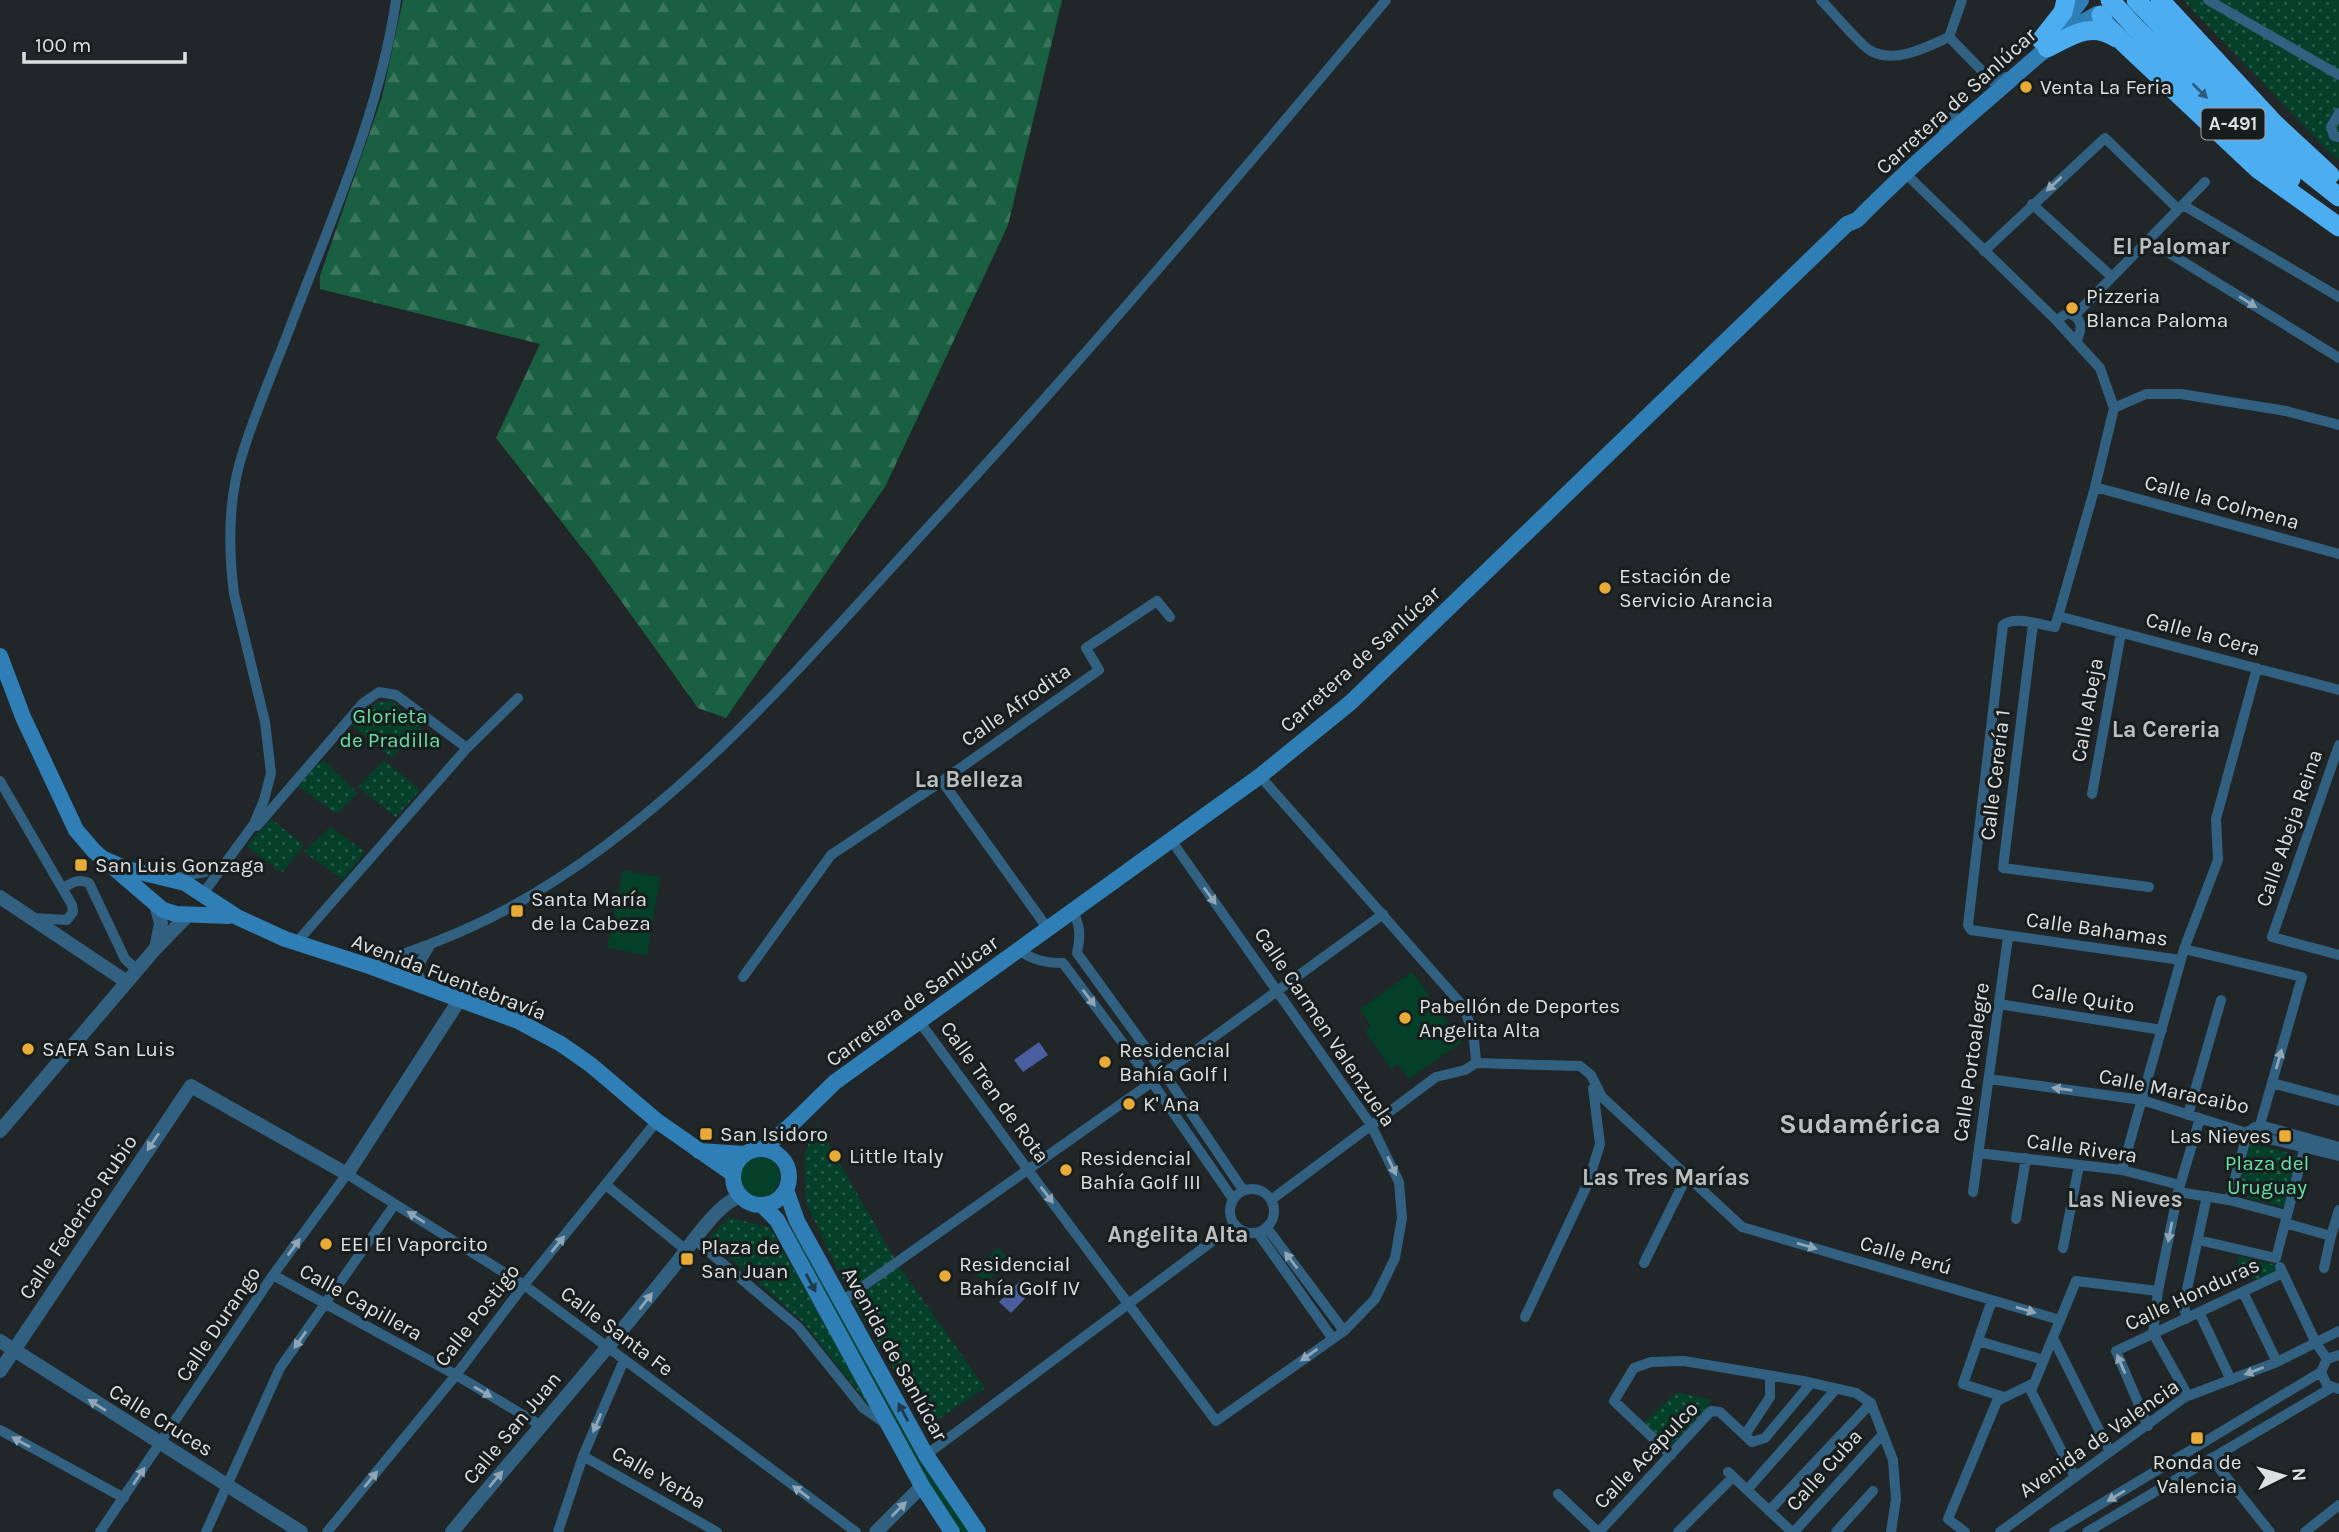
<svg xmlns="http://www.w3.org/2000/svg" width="2339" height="1532" font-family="Karla,sans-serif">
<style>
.grass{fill:#044029}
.forest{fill:url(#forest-firs)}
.park{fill:url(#park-dots)}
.water{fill:#4a5e9f}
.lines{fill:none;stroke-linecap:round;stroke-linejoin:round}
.minor{stroke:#316081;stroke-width:10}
.tertiary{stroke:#316081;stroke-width:14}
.secondary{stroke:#2f7fb6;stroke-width:16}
.motorway{stroke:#4cadf1;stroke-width:19}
.motorway-bridge{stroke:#4cadf1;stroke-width:19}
.oneway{fill:#2f5e7d}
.oneway2{fill:#90a6b6}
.oneway3{fill:#1f3a4c}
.poi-dot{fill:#e8ab37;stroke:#181d1e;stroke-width:2.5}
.labels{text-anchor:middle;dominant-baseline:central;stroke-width:6;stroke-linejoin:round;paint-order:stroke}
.shield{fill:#181d1e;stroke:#a2a6a6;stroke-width:2}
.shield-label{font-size:19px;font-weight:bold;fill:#dde0e1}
.poi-label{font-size:21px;fill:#dde0e1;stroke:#181d1e;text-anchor:start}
.street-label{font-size:21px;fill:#dde0e1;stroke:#181d1e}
.park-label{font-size:21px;fill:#66e0a7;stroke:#181d1e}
.neighbourhood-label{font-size:23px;font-weight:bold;fill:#bac0c2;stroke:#181d1e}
.district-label{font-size:28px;font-weight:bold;fill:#bac0c2;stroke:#181d1e}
</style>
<defs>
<pattern id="forest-firs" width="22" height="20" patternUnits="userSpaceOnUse" patternTransform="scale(1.75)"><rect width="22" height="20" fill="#196042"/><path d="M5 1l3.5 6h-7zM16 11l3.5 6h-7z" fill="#3a765d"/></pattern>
<pattern id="park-dots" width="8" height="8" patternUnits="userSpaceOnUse" patternTransform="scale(1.75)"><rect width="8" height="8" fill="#044029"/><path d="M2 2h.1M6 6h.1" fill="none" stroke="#285b48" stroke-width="1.8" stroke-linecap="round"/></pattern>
</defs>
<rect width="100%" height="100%" fill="#212628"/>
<path class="grass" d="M623 870 660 877 647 955 607 948Z
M1412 972 1462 1042 1409 1079 1398 1064 1391 1069 1365 1031 1371 1026 1360 1009Z
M740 1177a20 20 0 1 1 40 0a20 20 0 1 1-40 0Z
M798 1230 972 1532H962L927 1481 791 1234Z
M998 1248 1010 1260 986 1283 974 1271Z"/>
<path class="forest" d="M403 0H1062L1008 225 885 487 726 718 698 708 593 562 496 438 540 344 320 289V276L382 97Z"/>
<path class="park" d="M2183 0H2339V160L2330 153Z
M392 701 422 729 391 758 352 725 377 702Z
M323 760 358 793 337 814 296 785Z
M384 760 420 790 396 817 358 787Z
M271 819 304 845 282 873 246 846Z
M331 827 365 852 343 880 304 852Z
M817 1124 897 1263 985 1388 928 1426 850 1297 806 1202 805 1153Z
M2250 1143 2297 1155 2284 1207 2237 1195Z
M729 1217 770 1228 872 1406 867 1403 803 1322 708 1239Z
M2239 1256 2276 1265 2278 1271 2256 1279 2237 1270Z
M1677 1392 1711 1400 1706 1409 1671 1446 1643 1424Z"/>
<path class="water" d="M1039 1042 1048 1055 1023 1072 1014 1060Z
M1021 1280 1032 1291 1011 1313 999 1302Z"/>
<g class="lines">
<path class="minor" d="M1821 0C1831 10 1861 46 1871 51 1895 64 1927 47 1949 37
M1962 0 1949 37 1992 81 1998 82 2006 77
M2208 0 2339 75
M2339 113 2331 127 2334 136 2339 137
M1944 131 1954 115
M1906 169 1905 173 2056 320 2100 368 2114 408 2146 394H2181L2286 411 2339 425
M2032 204 2112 277
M2183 205 2339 297
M2148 240 2339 358
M1984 251 2105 138 2178 209
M2075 315 2205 182
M2056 320 2068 313C2084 318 2082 330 2076 342
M2114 408 2095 487 2055 627C2040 625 2015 615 2003 625L1968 925 1971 930 2181 960
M2095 487 2339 554
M2058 616 2339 690
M2033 624 2003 868 2149 887
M2339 745 2272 937 2339 955
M1260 776 1462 1005C1472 1025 1475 1041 1476 1063
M0 781 72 905 73 912 67 920 34 918
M942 781 1048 929
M2092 794 2121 633
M257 826 363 703 379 692 396 695 467 748
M175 878 205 872 223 864
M63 888C72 883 79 878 89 883L125 959 137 970
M202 895 254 824 264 800 271 773 265 722 234 594C228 547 228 497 243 452 255 413 271 376 286 338 327 228 379 117 396 0
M1073 911C1080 926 1081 936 1077 953L1164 1073 1243 1190
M296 943 467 748 518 698
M2184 949 2302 977 2260 1125
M1018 950C1034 960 1044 963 1063 963L1152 1082 1233 1199
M369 966C416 950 463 933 507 909 674 819 806 660 933 522 1089 353 1238 177 1386 0
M743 977 831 855 942 781 1099 670 1086 648 1157 601 1170 617
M427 986C409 971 422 961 431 944
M1999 1004 2162 1030
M919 1021 1028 1170 1216 1421 1344 1331 1375 1299 1395 1258 1402 1218 1399 1182 1371 1125 1171 840
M1476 1063 1580 1066 1591 1075 1602 1097 1742 1227 2060 1320
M1989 1079 2142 1100 2256 1136 2339 1156
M2272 1083 2339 1101
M2188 1115 2221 1000
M2253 1128 2260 1125 2339 1147
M2248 1131 2229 1200 2286 1215
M1978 1153 2122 1170 2180 1185
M2122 1170 2184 949 2218 860 2216 819 2257 668
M606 1185 686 1250
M1230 1211a22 22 0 1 1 44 0a22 22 0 1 1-44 0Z
M1973 1192 2008 937
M2178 1192 2229 1200
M1271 1200 1436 1077 1465 1070 1476 1063
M2016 1219 2026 1158
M2285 1223 2331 1236 2339 1210
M1267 1228 1344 1331
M1258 1233 1333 1339
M695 1240 798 1327 863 1408 886 1424
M2198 1240 2276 1258
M2063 1248 2079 1165
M2276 1258 2307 1138
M1644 1263 1687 1176
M2280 1267 2316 1343 2327 1359
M2324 1268 2331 1236
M273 1275 456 1375 540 1425
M2243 1292 2277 1362
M1992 1300 1963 1384 2004 1397
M842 1301 1152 1082 1383 914
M2199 1312 2231 1380
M1525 1317 1588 1183 1600 1144 1593 1088
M2186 1319 2184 1303 2207 1196
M2053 1338 2110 1452
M1978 1341 2044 1360
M2339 1355 2327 1359 2321 1372 2327 1385 2339 1389
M2188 1396 2153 1333 2158 1291 2178 1192 2200 1118
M2148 1426 2116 1351 2283 1273
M0 1430 124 1498
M1745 1435 1770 1397V1376
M926 1455 1234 1225
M1671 1455 1614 1401 1634 1368 1651 1362 1684 1361 1803 1381 1856 1393 1871 1403 1893 1460 1896 1499 1891 1532
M583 1456 717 1532
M2211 1458 2270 1532
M1728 1472 1792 1532
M2075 1477 2031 1391 2076 1281 2158 1291
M1747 1490 1836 1389
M1558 1494 1598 1532
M1769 1511 1871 1403
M100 1532 273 1275 347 1174 524 1285 856 1532
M206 1532 280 1368 395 1204
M327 1532 456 1375 524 1285 657 1121
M558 1532 583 1456 624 1360
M1599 1532 1711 1411 1720 1412 1752 1442 1765 1438 1811 1383
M1678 1532 1733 1477
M1794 1532 1883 1434
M1836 1532 1873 1491
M1965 1532 1948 1519 1997 1401 2034 1383
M2000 1532 2185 1397 2277 1362 2339 1331
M2054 1532 2321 1372
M2087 1532 2331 1388
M2305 1532 2339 1505"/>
<path class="tertiary" d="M0 897 127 982
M156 905 161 923 157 944
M0 1131 155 949 188 915
M0 1341 301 1532
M0 1371 191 1086 347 1174 460 999
M452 1532C527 1441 605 1353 678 1261 691 1244 720 1201 740 1197
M876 1532 922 1486"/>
<path class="secondary" d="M2061 26 2081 0
M0 656 23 717 76 830 94 851 163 910 176 914 229 916
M104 859 127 869 185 883 237 917 285 939 369 966 518 1021 561 1044 591 1065 657 1121 733 1174
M733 1177a28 28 0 1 1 56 0a28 28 0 1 1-56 0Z
M763 1149 792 1124 835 1082 1260 776 1350 703 1847 224 1857 220C1902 174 1951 131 2000 89 2031 62 2061 33 2097 14
M699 1151 745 1154
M786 1190 797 1221 926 1455 978 1532
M762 1205 777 1220 922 1486 952 1532"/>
<path class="motorway" d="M2136 0 2282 152 2339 197
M2160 0 2274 123 2330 175
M2101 15 2105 24 2126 45 2258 169 2339 227
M2134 26 2273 164 2291 179
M2041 40 2063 12 2066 0
M2047 48C2071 36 2091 21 2116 38"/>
<path class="motorway-bridge" d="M2110 0 2134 26"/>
</g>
<defs><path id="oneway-solid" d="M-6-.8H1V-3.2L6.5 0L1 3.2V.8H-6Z" transform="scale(1.75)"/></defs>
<use class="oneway" href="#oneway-solid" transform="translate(2200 91) rotate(45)"/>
<g class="oneway2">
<use href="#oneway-solid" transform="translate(2054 184) rotate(137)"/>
<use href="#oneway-solid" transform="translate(2248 302) rotate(32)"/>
<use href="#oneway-solid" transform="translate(1210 896) rotate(54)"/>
<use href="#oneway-solid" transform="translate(1089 998) rotate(53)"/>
<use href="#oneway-solid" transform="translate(2279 1059) rotate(-74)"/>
<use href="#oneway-solid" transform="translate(2062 1089) rotate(-172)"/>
<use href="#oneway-solid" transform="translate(153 1142) rotate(124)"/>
<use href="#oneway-solid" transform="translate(1392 1166) rotate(65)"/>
<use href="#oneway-solid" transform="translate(1047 1195) rotate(53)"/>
<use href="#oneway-solid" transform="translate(416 1217) rotate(-148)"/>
<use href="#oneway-solid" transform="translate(2170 1232) rotate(101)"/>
<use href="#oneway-solid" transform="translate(558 1244) rotate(-51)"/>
<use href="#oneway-solid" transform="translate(1807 1246) rotate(16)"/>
<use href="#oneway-solid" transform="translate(294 1247) rotate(-54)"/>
<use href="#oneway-solid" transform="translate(1291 1260) rotate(-127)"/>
<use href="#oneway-solid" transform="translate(646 1301) rotate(-52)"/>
<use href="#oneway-solid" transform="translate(2026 1310) rotate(16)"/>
<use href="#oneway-solid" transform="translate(300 1340) rotate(125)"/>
<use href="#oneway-solid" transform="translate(1309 1355) rotate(145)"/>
<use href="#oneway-solid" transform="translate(2121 1364) rotate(-113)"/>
<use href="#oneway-solid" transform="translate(2254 1371) rotate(159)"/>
<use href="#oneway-solid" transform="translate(483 1392) rotate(30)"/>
<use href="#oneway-solid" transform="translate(97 1405) rotate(-148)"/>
<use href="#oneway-solid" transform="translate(597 1423) rotate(113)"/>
<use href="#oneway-solid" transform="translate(21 1442) rotate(-151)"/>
<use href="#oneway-solid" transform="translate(139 1476) rotate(-56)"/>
<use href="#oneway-solid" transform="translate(371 1479) rotate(-51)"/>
<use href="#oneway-solid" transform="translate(496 1479) rotate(-50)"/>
<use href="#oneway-solid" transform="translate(801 1492) rotate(-143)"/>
<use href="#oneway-solid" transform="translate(2116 1496) rotate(149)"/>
<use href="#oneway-solid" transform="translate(899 1509) rotate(-45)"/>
</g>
<g class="oneway3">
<use href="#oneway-solid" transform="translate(811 1283) rotate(62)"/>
<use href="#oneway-solid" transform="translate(903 1412) rotate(-118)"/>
</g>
<g class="poi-dot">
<circle cx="2026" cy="87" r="7"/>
<circle cx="2072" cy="308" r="7"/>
<circle cx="1605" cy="588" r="7"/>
<rect x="74" y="858" width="14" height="14" rx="3.5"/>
<rect x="510" y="904" width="14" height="14" rx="3.5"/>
<circle cx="1405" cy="1018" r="7"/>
<circle cx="28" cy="1049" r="7"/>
<circle cx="1105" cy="1062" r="7"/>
<circle cx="1129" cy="1104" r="7"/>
<rect x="699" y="1127" width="14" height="14" rx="3.5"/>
<rect x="2278" y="1129" width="14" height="14" rx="3.5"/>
<circle cx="835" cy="1156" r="7"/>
<circle cx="1066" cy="1170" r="7"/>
<circle cx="326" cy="1244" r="7"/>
<rect x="680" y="1252" width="14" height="14" rx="3.5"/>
<circle cx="945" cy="1276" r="7"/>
<rect x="2190" y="1431" width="14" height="14" rx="3.5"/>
</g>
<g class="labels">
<rect class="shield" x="2201.5" y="108.5" width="63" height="31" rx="5"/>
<g class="shield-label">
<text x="2233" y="124">A-491</text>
</g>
<g class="poi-label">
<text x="2040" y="87">Venta La Feria</text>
<text x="2086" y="296">Pizzeria<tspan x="2086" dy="24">Blanca Paloma</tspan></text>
<text x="1619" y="576">Estación de<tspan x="1619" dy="24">Servicio Arancia</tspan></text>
<text x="95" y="865">San Luis Gonzaga</text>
<text x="531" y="899">Santa María<tspan x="531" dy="24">de la Cabeza</tspan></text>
<text x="1419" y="1006">Pabellón de Deportes<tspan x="1419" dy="24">Angelita Alta</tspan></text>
<text x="42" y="1049">SAFA San Luis</text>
<text x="1119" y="1050">Residencial<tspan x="1119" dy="24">Bahía Golf I</tspan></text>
<text x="1143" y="1104">K' Ana</text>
<text x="720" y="1134">San Isidoro</text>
<text x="2271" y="1136" text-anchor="end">Las Nieves</text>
<text x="849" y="1156">Little Italy</text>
<text x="1080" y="1158">Residencial<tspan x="1080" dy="24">Bahía Golf III</tspan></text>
<text x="340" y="1244">EEI El Vaporcito</text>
<text x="701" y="1247">Plaza de<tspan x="701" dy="24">San Juan</tspan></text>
<text x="959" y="1264">Residencial<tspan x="959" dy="24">Bahía Golf IV</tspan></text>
<text x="2197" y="1462" text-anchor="middle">Ronda de<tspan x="2197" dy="24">Valencia</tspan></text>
</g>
<g class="street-label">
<text transform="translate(1956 101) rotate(-42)">Carretera de Sanlúcar</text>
<text transform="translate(2222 502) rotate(15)">Calle la Colmena</text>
<text transform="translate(2203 634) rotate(15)">Calle la Cera</text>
<text transform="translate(1360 659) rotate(-42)">Carretera de Sanlúcar</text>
<text transform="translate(1016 705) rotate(-35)">Calle Afrodita</text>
<text transform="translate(2087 710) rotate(-80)">Calle Abeja</text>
<text transform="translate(1995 775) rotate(-83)">Calle Cerería 1</text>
<text transform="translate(2289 828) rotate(-71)">Calle Abeja Reina</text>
<text transform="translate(2097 929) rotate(8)">Calle Bahamas</text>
<text transform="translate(449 977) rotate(21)">Avenida Fuentebravía</text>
<text transform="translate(2083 998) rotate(9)">Calle Quito</text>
<text transform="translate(912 1001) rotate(-36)">Carretera de Sanlúcar</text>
<text transform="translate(1325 1027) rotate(56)">Calle Carmen Valenzuela</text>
<text transform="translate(1971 1062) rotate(-82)">Calle Portoalegre</text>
<text transform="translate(2174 1091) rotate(12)">Calle Maracaibo</text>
<text transform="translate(995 1092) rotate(54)">Calle Tren de Rota</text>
<text transform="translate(2082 1148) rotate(8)">Calle Rivera</text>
<text transform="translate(78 1217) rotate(-56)">Calle Federico Rubio</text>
<text transform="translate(1906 1255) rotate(16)">Calle Perú</text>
<text transform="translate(2192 1294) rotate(-25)">Calle Honduras</text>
<text transform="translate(361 1302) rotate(29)">Calle Capillera</text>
<text transform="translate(477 1315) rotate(-52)">Calle Postigo</text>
<text transform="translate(218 1324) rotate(-56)">Calle Durango</text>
<text transform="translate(617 1331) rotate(37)">Calle Santa Fe</text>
<text transform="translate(895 1354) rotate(61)">Avenida de Sanlúcar</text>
<text transform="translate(161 1420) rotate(32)">Calle Cruces</text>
<text transform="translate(512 1428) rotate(-50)">Calle San Juan</text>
<text transform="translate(2099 1438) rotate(-35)">Avenida de Valencia</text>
<text transform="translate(1646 1455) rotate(-46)">Calle Acapulco</text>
<text transform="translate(1824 1470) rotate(-48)">Calle Cuba</text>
<text transform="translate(659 1477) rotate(30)">Calle Yerba</text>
</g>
<g class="park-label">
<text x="390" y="716">Glorieta<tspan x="390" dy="24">de Pradilla</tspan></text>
<text x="2267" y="1163">Plaza del<tspan x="2267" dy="24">Uruguay</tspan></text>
</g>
<g class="neighbourhood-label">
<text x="2171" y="246">El Palomar</text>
<text x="2166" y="729">La Cereria</text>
<text x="969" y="779">La Belleza</text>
<text x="1666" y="1177">Las Tres Marías</text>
<text x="2125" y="1199">Las Nieves</text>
<text x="1178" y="1234">Angelita Alta</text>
</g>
<g class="district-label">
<text x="1860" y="1123">Sudamérica</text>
</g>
</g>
<g transform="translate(2283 1476) rotate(85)" stroke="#181d1e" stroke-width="5" paint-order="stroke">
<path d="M0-5L12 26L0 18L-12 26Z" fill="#dde0e1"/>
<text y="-10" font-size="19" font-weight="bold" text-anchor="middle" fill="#dde0e1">N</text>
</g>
<path d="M24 52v10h161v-10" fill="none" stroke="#dde0e1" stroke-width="3.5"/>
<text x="35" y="52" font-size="21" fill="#dde0e1" stroke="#181d1e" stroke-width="5" paint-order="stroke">100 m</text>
</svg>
